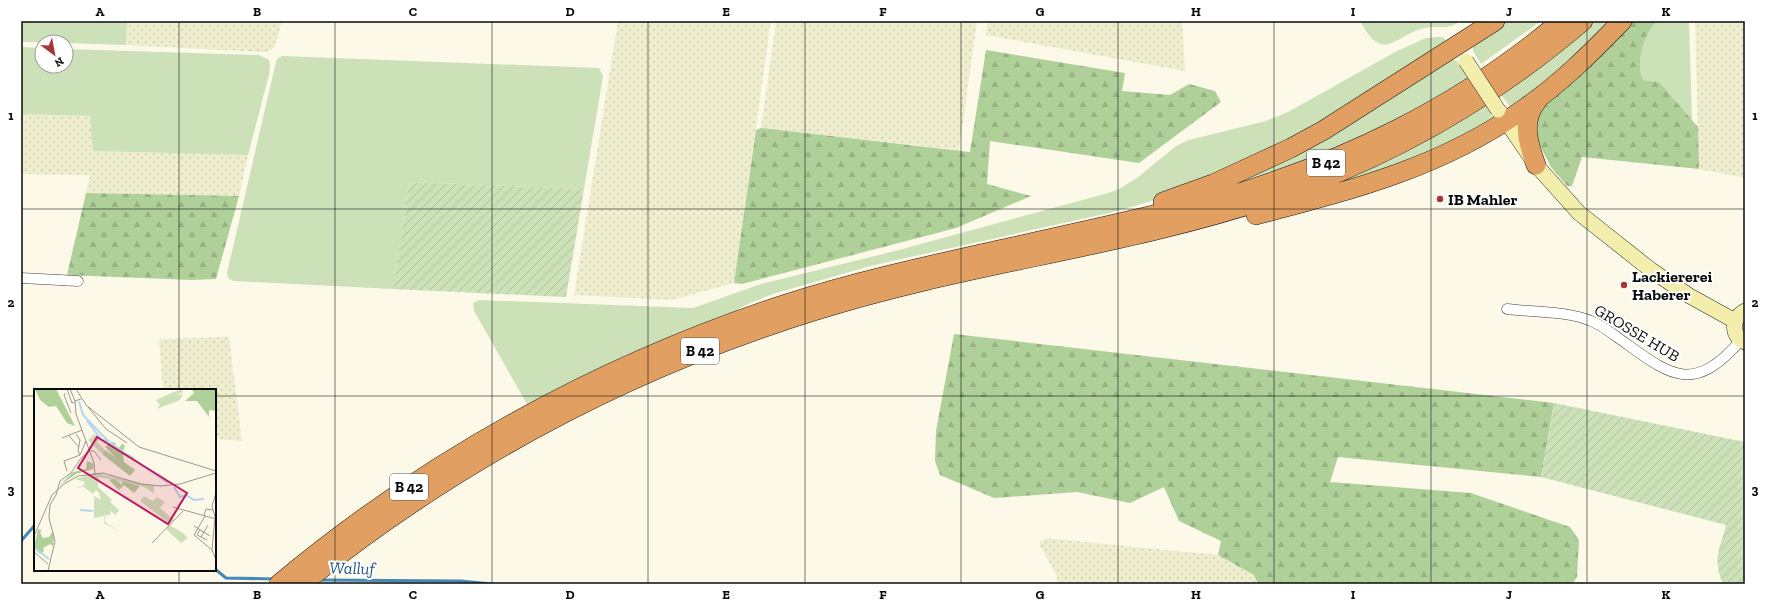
<svg xmlns="http://www.w3.org/2000/svg" width="1766" height="605" font-family="'Zilla Slab',serif">
<style>
.farmland{fill:url(#farmland-dots)}
.grass{fill:#cce1b8}
.forest{fill:url(#forest-firs)}
.garden{fill:url(#garden-furrows)}
.lines{fill:none;stroke-linecap:round;stroke-linejoin:round}
.stream{stroke:#4588ba;stroke-width:3}
.street-casing{stroke:#3d3d3d;stroke-width:11}
.secondary-casing{stroke:#2c2c2c;stroke-width:16}
.highway-casing{stroke:#1b1b1b;stroke-width:20}
.street{stroke:#fff;stroke-width:10}
.secondary{stroke:#f4eeac;stroke-width:15}
.highway{stroke:#e1a062;stroke-width:19}
.secondary-bridge-casing{stroke:#2c2c2c;stroke-width:16;stroke-linecap:butt}
.secondary-bridge{stroke:#f4eeac;stroke-width:15}
.grid{fill:none;stroke:#0a0a0a;stroke-width:1;stroke-opacity:0.55}
.poi-dot{fill:#a63537;stroke:#fff;stroke-width:1.5}
.labels{text-anchor:middle;dominant-baseline:central;stroke-width:4;stroke-linejoin:round;paint-order:stroke}
.shield{fill:#fff;stroke:#545454;stroke-width:1}
.shield-label{font-size:15px;font-weight:bold;fill:#0a0a0a}
.poi-label{font-size:16px;font-weight:bold;fill:#0a0a0a;stroke:#fff;text-anchor:start}
.street-label{font-size:16px;fill:#0a0a0a;stroke:#fff}
.water-label{font-size:17px;font-style:italic;fill:#245a8a;stroke:#fff}
.inset-river{fill:none;stroke:#b4d6ed;stroke-width:2}
.inset-road{fill:none;stroke:#9b9990;stroke-width:1}
.view{fill:#c2185b;fill-opacity:0.15;stroke:#c2185b;stroke-width:2}
.inset-edge{fill:none;stroke:#0a0a0a;stroke-width:2}
.neatline{fill:none;stroke:#0a0a0a;stroke-width:1.5}
.grid-label{font-size:13px;text-anchor:middle;font-weight:bold;fill:#0a0a0a}
</style>
<defs>
<pattern id="farmland-dots" width="8" height="8" patternUnits="userSpaceOnUse"><rect width="8" height="8" fill="#eeedcd"/><path d="M2 2h.1M6 6h.1" fill="none" stroke="#cbcaaf" stroke-width="1.8" stroke-linecap="round"/></pattern>
<pattern id="forest-firs" width="22" height="20" patternUnits="userSpaceOnUse"><rect width="22" height="20" fill="#b0d099"/><path d="M5 1l3.5 6h-7zM16 11l3.5 6h-7z" fill="#96b182"/></pattern>
<pattern id="garden-furrows" width="10" height="10" patternUnits="userSpaceOnUse"><rect width="10" height="10" fill="#cce1b8"/><path d="M-1 1l2-2M0 10L10 0M9 11l2-2" fill="none" stroke="#aec09d"/></pattern>
</defs>
<rect width="100%" height="100%" fill="#fcf9e9"/>
<path class="farmland" d="M39 21H282L275 47 267 52H261L126 45 127 24Z
M618 21H771L734 283 672 300 574 295Z
M776 21H977L959 150 761 128Z
M988 21H1182L1185 71 986 35Z
M1695 21H1745V178L1699 169Z
M21 114 90 116 94 151 248 155 239 196 86 193 90 175 21 174Z
M229 337 242 441 215 439V390H163L159 339Z
M1045 538 1218 555 1254 575 1258 584H1056L1057 576 1039 544Z"/>
<path class="grass" d="M21 21 127 23 126 45 66 43V42H21Z
M1360 21H1460C1449 31 1437 25 1425 28 1394 35 1384 65 1360 21Z
M1504 21H1541L1481 64 1473 51V45Z
M1592 21H1614L1596 40 1514 108 1510 107 1499 92Z
M1656 21H1689L1692 121 1659 82 1643 80C1635 62 1644 36 1656 21Z
M1437 37H1443L1447 42 1323 124 1159 199 1109 213 870 266 773 294 750 303 728 315 649 347 527 404 474 311 473 303 479 300 693 308 761 284 895 251 1108 193 1119 189 1137 178 1176 146 1189 140 1266 121 1288 112 1397 51 1426 38Z
M21 47 42 48V66H66V49L259 55 269 60 270 66 269 75 248 155 93 151 90 116 21 114Z
M282 56 599 68 603 76 584 189 409 182 393 289 233 281 228 278 227 273 275 66 277 59Z
M1451 59 1457 61 1469 79C1438 98 1406 118 1373 133 1323 156 1271 174 1218 191Z
M1484 102 1493 116 1491 123 1383 173 1284 198Z"/>
<path class="forest" d="M1626 21H1656C1644 36 1635 62 1643 80L1659 82 1698 127 1699 169 1582 157 1572 186H1567L1551 167 1535 136V109Z
M986 50 1125 73 1122 91 1170 95 1189 84 1215 91 1221 102 1139 163 990 141 987 184 1031 196 956 228 742 284 734 283 756 130 761 128 970 152Z
M86 193 239 196 216 279 192 280 67 275Z
M954 334 1554 403 1541 477 1338 457 1330 482 1471 493 1570 527 1579 540 1577 577 1572 584H1258L1254 575 1218 555 1221 541 1179 521 1164 487 1130 503 1077 492 994 498 940 475 935 461 936 431Z"/>
<path class="garden" d="M409 182 584 189 566 297 393 289Z
M1554 403 1745 442V584H1723C1712 558 1720 549 1726 525L1541 477Z"/>
<g class="lines">
<path class="stream" d="M21 541 35 525
M215 569 226 578 274 579
M320 580 461 581 492 584"/>
<g class="street-casing">
<path id="street" d="M21 278 78 281
M1507 309C1531 312 1569 311 1591 321 1601 325 1609 331 1617 337 1668 373 1691 398 1741 340"/>
</g>
<g class="secondary-casing">
<path id="secondary" d="M1500 112 1536 165 1579 213 1651 270 1688 295 1735 321
M1745 311C1731 319 1731 335 1745 342"/>
</g>
<g class="highway-casing">
<path id="highway" d="M1536 165C1528 143 1521 121 1537 101
M1163 202 1213 184 1291 148 1324 130 1495 21
M1256 215C1352 190 1443 167 1525 108 1561 83 1592 52 1622 21
M279 584C427 460 602 364 786 304 851 283 918 268 985 253 1062 236 1140 219 1216 200 1344 162 1458 108 1561 21
M302 584C454 462 627 369 814 311 965 263 1126 247 1276 196 1389 158 1493 98 1583 21"/>
</g>
<use href="#street" class="street"/>
<use href="#secondary" class="secondary"/>
<use href="#highway" class="highway"/>
<g class="secondary-bridge-casing">
<path id="secondary-bridge" d="M1466 61 1498 110"/>
</g>
<use href="#secondary-bridge" class="secondary-bridge"/>
</g>
<path class="grid" d="M179 21V390M335 21V584M492 21V584M648 21V584M805 21V584M961 21V584M1118 21V584M1274 21V584M1431 21V584M1587 21V584M21 209H1745M21 396H35M215 396H1745M179 570V584"/>
<g class="poi-dot">
<circle cx="1440" cy="199" r="4"/>
<circle cx="1624" cy="285" r="4"/>
</g>
<g class="labels">
<g class="shield">
<rect x="1307" y="150" width="38" height="26" rx="3"/>
<rect x="681" y="338" width="38" height="26" rx="3"/>
<rect x="390" y="474" width="38" height="26" rx="3"/>
</g>
<g class="shield-label">
<text x="1326" y="163">B 42</text>
<text x="700" y="351">B 42</text>
<text x="409" y="487">B 42</text>
</g>
<g class="poi-label">
<text x="1448" y="199">IB Mahler</text>
<text x="1632" y="276">Lackiererei<tspan x="1632" dy="18">Haberer</tspan></text>
</g>
<g class="street-label">
<text transform="translate(1637 333) rotate(31)">GROSSE HUB</text>
</g>
<g class="water-label">
<text transform="translate(352 568) rotate(1)">Walluf</text>
</g>
</g>
<g transform="translate(34 389)">
<rect width="182" height="182" fill="#fcf9e9"/>
<path d="M62 84 120 97V104L108 97 65 88 64 98 78 111 76 113 85 121 81 126 87 131 77 122 76 126H72L71 133 85 142 70 134 71 124 70 127 60 129V107L67 111 65 104 62 101 59 105 50 98 40 99 49 97 51 93 41 90ZM110 107 119 112 123 108 131 113 126 119 140 131 136 135 106 112Z" fill="#cce1b8"/>
<path d="M1 0H22L41 37 33 34 22 17 15 18 6 11ZM158 0H182V22L175 21V28L163 12H151L160 4ZM76 53 82 54 81 56 85 59 88 55 91 56 89 62 101 69 89 66 90 73 101 81 96 87 68 65 71 61 81 68 71 58ZM53 72 60 75 59 80 42 85 25 97 39 83 52 80ZM81 90 88 96V92L106 97 100 104 90 96 85 101 75 91ZM4 140 8 141 6 143 9 149 15 148 19 142 20 148 19 157 16 155 9 159 10 162 6 165 0 159Z" fill="#b0d099"/>
<path d="M147 0 149 3 142 6 149 5 146 11 123 20 126 16 122 11ZM60 45 65 49 63 53 71 61 68 65 54 51ZM135 136 146 142 154 149 147 154 132 140Z" fill="#cce1b8"/>
<path class="inset-river" d="M45 12 49 26 75 53 134 94M53 32 68 51 73 52M140 98 146 108 152 106 160 111 170 110M46 121 59 122M0 158 15 170"/>
<path class="inset-road" d="M33 0 38 14 41 13M36 0 41 12M42 0 52 16 105 58 182 82M31 4 30 6 37 24M47 10 41 12 42 25 60 74 61 86M54 18 72 40 93 54M42 45 46 51 44 62 46 66M35 47 45 58M28 49 48 41M56 62H60L67 71M46 66 52 52M33 82 30 72 46 66M182 104 178 117 181 128 178 161 182 171M139 118 182 130M170 127 172 120 179 121M171 127 160 146 178 161M160 137 176 147M166 141 163 146 173 151M0 147 18 106 30 95 44 87 69 84 107 95 127 97 146 95 182 84M167 148 174 136M118 154 149 122M0 163 14 175M14 182 21 152 15 129 16 116 22 106 26 92 37 84 47 69 54 63"/>
<path class="view" d="M63 48 153 104 134 135 44 79Z"/>
<rect width="182" height="182" class="inset-edge"/>
</g>
<rect width="1766" height="605" fill="none" stroke="#ffffff" stroke-width="44"/>
<g transform="translate(54 54) rotate(148)"><circle r="19" fill="#ffffff" stroke="#9d9d9d"/>
<path d="M0-3L7 15L0 10L-7 15Z" fill="#a63537"/>
<text y="-6" font-size="11" font-weight="bold" text-anchor="middle" fill="#0a0a0a">N</text>
</g>
<rect x="22" y="22" width="1722" height="561" class="neatline"/>
<g class="grid-label">
<text x="100" y="16">A</text>
<text x="257" y="16">B</text>
<text x="413" y="16">C</text>
<text x="570" y="16">D</text>
<text x="726" y="16">E</text>
<text x="883" y="16">F</text>
<text x="1040" y="16">G</text>
<text x="1196" y="16">H</text>
<text x="1353" y="16">I</text>
<text x="1509" y="16">J</text>
<text x="1666" y="16">K</text>
<text x="11" y="120">1</text>
<text x="1755" y="120">1</text>
<text x="11" y="307">2</text>
<text x="1755" y="307">2</text>
<text x="11" y="494">3</text>
<text x="1755" y="494">3</text>
<text x="100" y="599">A</text>
<text x="257" y="599">B</text>
<text x="413" y="599">C</text>
<text x="570" y="599">D</text>
<text x="726" y="599">E</text>
<text x="883" y="599">F</text>
<text x="1040" y="599">G</text>
<text x="1196" y="599">H</text>
<text x="1353" y="599">I</text>
<text x="1509" y="599">J</text>
<text x="1666" y="599">K</text>
</g>
</svg>
